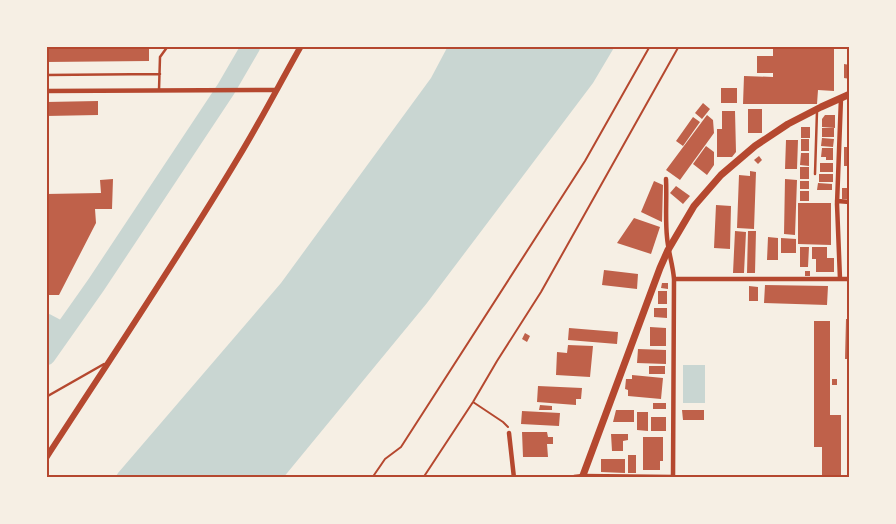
<svg xmlns="http://www.w3.org/2000/svg" width="896" height="524" font-family="'PT Sans Narrow',sans-serif">
<style>
.water{fill:#c9d6d2}
.lines{fill:none;stroke-linecap:round;stroke-linejoin:round}
.river{stroke:#c9d6d2;stroke-width:19}
.building{fill:#bf614a}
.path{stroke:#b5482f;stroke-width:2}
.service{stroke:#b5482f;stroke-width:2.5}
.minor{stroke:#b5482f;stroke-width:4.5}
.secondary{stroke:#b5482f;stroke-width:6}
.primary{stroke:#b5482f;stroke-width:7}
.neatline{fill:none;stroke:#b5482f;stroke-width:2}
</style>
<rect width="100%" height="100%" fill="#f6efe4"/>
<path class="water" d="M448 46H615L593 83 427 303 283 478H115L118 473 281 283 431 78Z
M683 365H705V403H683Z"/>
<g class="lines">
<path class="river" d="M46 323 63 332
M46 356 96 285 226 89 251 46"/>
</g>
<path class="building" d="M46 46H149V61L46 62Z
M808 46H834V91L818 90 817 104H743L744 76 773 77V73H757V56H773V49H808Z
M844 64 850 65V79L844 78Z
M721 88H737V103H721Z
M98 101V115L46 116V102Z
M703 103 710 109 702 119 695 113Z
M748 109H762V133H748Z
M722 111H735L736 152 732 157H717V129H722Z
M707 115 713 120 714 133 680 180 666 170Z
M825 115H835V128L822 127V119Z
M693 117 700 122 683 146 676 141Z
M801 127H810V138H801Z
M822 128H834V137H822Z
M822 138 834 139 833 147 821 146Z
M801 139H809V151H801Z
M786 140H798L797 169H785Z
M706 146 714 152V165L707 175 693 164Z
M844 147H850V166H844Z
M822 148H833V160H826V157H821Z
M801 153H809V166L800 165Z
M759 156 762 160 758 164 754 160Z
M820 163H833V172H820Z
M800 167H809V179H800Z
M750 171 756 172 754 229 737 228 739 175 750 176Z
M819 174H833V182H819Z
M113 179 112 209H95L96 223 59 295H46V194L101 193 100 180Z
M785 179 797 180 795 235 784 234Z
M654 181 663 185 662 222 641 212Z
M800 181H809V189H800Z
M818 183 832 184V190H817Z
M676 186 690 196 683 204 670 193Z
M842 188H848V199H842Z
M800 191H809V201H800Z
M798 203H831V245L798 244Z
M716 205 731 206 730 249 714 248Z
M634 218 660 227 651 254 617 243Z
M735 231 746 232 744 273H733Z
M748 231H756L755 273H747Z
M768 237 778 238V260H767Z
M781 238 796 239V253H781Z
M800 247H809L808 267H800Z
M812 247H827V258H834V272H816V259H812Z
M604 270 638 274 637 289 602 285Z
M805 271H810V276H805Z
M662 283H668V289L661 288Z
M765 285 828 286 827 305 764 303Z
M749 286 758 287V301H749Z
M658 291H667V304H658Z
M654 308H667V318L654 317Z
M846 319H850V359H845Z
M814 321H830V415H841V478H822V447H814Z
M650 327 666 328V346H650Z
M569 328 618 332 617 344 568 340Z
M525 333 530 336 527 342 522 339Z
M568 345 593 346 590 377 556 375 557 352 567 353Z
M638 349 666 350V364L637 363Z
M649 366H665V374H649Z
M632 375 663 378 661 399 628 396V390L625 389 626 379H632Z
M832 379H837V385H832Z
M538 386 582 388 581 399H576V405L537 402Z
M653 403H666V409H653Z
M540 405 552 406V410H539Z
M616 410H634V422H613Z
M682 410H704V420H683Z
M522 411 560 413 559 426 521 424Z
M637 412H648V431L637 430Z
M651 417H666V431H651Z
M522 432H547L548 437H553V444H547L548 457H523Z
M611 434H628V440L623 441V451H612Z
M643 437H663V461H660V470H643Z
M628 455H636V473H628Z
M601 459H625V473L601 472Z"/>
<g class="lines">
<path class="path" d="M473 402 503 422 508 427
M372 478 385 459 401 447 585 161 650 46
M423 478 473 402 497 361 541 292 679 46"/>
<path class="service" d="M46 75 160 74
M159 90 160 57 168 46
M815 174 817 111
M46 397 104 364"/>
<path class="minor" d="M46 91 276 90
M666 179C667 198 665 218 667 237 668 251 673 265 674 279L673 478
M837 201 850 202
M674 279H850
M840 279 837 204 841 98
M509 433 514 478
M514 478 574 477 583 476 673 477"/>
<path class="secondary" d="M46 458C111 358 177 260 238 158 260 122 280 83 301 46"/>
<path class="primary" d="M582 478 660 268 668 250 694 206 721 175 755 146 788 124 821 107 850 94"/>
</g>
<rect width="896" height="524" fill="none" stroke="#f6efe4" stroke-width="95"/>
<rect x="48" y="48" width="800" height="428" class="neatline"/>
</svg>
